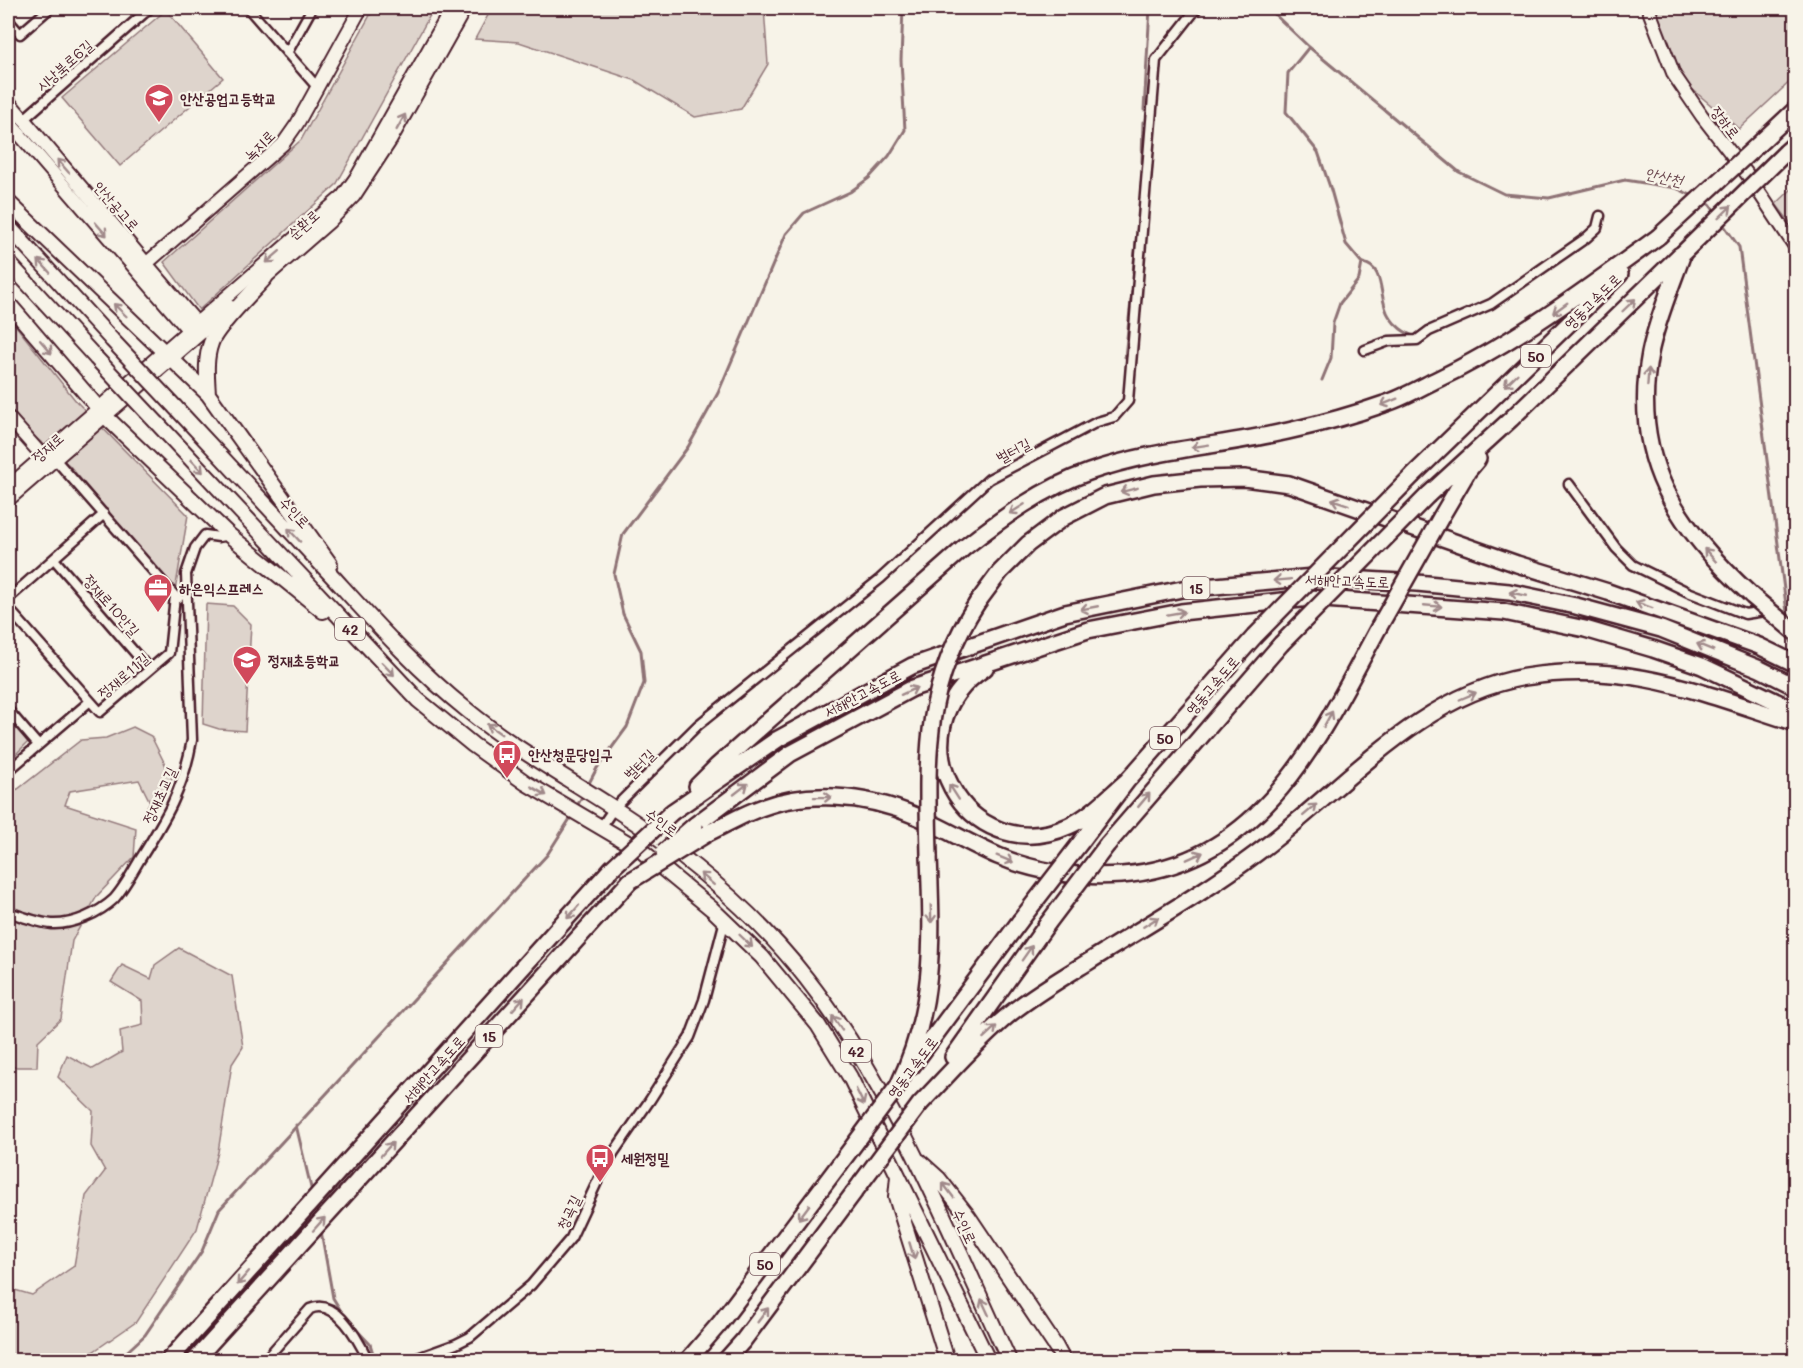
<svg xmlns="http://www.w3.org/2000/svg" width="1803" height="1368" font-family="Mali,'Poor Story',sans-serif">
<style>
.green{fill:#ded4cc;stroke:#947a7c;stroke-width:1.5}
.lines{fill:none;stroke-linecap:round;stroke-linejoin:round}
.stream{stroke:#8e7275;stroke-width:3}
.street-casing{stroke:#4a1f2b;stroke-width:13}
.secondary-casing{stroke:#4a1f2b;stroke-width:16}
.primary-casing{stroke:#4a1f2b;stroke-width:18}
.highway-casing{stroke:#4a1f2b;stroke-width:20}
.street{stroke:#f7f3e8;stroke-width:8}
.secondary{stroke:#f7f3e8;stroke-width:12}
.primary{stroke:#f7f3e8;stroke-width:14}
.highway{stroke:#f7f3e8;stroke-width:15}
.primary-bridge-casing{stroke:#4a1f2b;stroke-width:18;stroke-linecap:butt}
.highway-bridge-casing{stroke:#4a1f2b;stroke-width:20;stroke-linecap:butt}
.primary-bridge{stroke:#f7f3e8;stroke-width:14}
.highway-bridge{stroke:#f7f3e8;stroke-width:15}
.oneway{stroke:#a0898a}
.labels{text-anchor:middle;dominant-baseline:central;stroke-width:4.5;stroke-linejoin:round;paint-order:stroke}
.shield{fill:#f7f3e8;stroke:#7e5f64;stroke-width:1.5}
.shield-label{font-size:14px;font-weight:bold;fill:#4a1f2b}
.street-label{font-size:15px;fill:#4a1f2b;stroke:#f7f3e8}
.poi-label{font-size:15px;font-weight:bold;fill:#4a1f2b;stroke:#f7f3e8;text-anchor:start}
.water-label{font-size:16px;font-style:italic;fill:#6c4950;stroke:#f7f3e8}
</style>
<rect width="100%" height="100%" fill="#f7f3e8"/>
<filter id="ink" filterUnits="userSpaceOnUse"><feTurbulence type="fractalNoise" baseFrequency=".0167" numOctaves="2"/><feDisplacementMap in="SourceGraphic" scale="12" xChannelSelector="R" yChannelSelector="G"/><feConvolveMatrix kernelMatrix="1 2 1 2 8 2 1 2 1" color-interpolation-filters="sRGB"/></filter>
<g filter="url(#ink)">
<path class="green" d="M374 8H434L336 185 199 310 164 262 301 140Z
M492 8H764L768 64 741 109 695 117 634 80 519 42 475 39Z
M1650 8H1795V77L1739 129 1678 77Z
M166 10 223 78 120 166 62 98Z
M1795 186V229L1776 204Z
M8 316 76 401 188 515 175 591 69 465 31 434 8 408Z
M206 604 233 606 251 624 245 731 219 729 203 724Z
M8 719 28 742 8 762Z
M133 727 151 736 172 778 150 817H141L150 802 139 780 70 791 65 805 136 828 134 857 97 896 72 941 61 1019 38 1041 37 1067H8L12 1028 8 1024V792L18 789 81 740 106 738Z
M179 948 232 976 243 1047 232 1064 218 1152 197 1229 136 1322 81 1360H8V1288L32 1295 74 1266 86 1196 105 1171 91 1146 93 1111 58 1077 67 1055 93 1069 122 1052 120 1031 143 1025 142 1001 111 982 122 965 151 979 155 965Z"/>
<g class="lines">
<path class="stream" d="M1268 8 1309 47 1459 172 1504 194 1549 198 1625 180 1676 188 1695 197
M1309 47 1288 73 1286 112 1318 152 1331 190 1346 244 1362 263 1359 279 1340 303 1333 323 1331 358 1322 380
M1144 110 1150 8
M1142 162 1143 122
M1704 201 1710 205 1716 213
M1721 221 1739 247 1788 620
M1363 263C1386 267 1378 300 1389 316 1396 327 1404 332 1415 337
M1133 272 1141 193
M1125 357 1132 292
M1790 635 1793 656
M587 787 597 768 627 727 644 683 641 651 623 614 614 574 623 534 688 447 718 393 786 234 804 213 850 192 869 178 889 156 905 130 901 60 903 8
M576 808 584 793
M296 1125 312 1192
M321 1231 333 1298 344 1316
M350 1323 370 1344 375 1360
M118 1360 145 1335 202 1251 219 1210 547 855 573 814
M1782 1360 1796 1351"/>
<g class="street-casing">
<path id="street" d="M248 8 318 88
M8 20 20 34 50 8
M287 53 312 8
M23 120 150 8
M1365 350 1389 341 1417 340 1429 331 1491 304 1586 238 1597 228 1600 216
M55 459 175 596 179 598
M1569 484 1616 548 1633 565 1688 592 1745 614 1771 610
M54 559 149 669
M8 599 104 514
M8 608 100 712 169 653 175 596
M8 710 38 745
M8 771 89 702
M601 827 614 808 698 725 880 579 989 479 1097 422 1114 417 1128 401 1156 60 1197 8
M8 912C21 916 38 923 52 924 73 925 99 913 114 899 124 888 132 873 139 861 166 818 183 791 192 740L186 574 195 548 205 535 219 537 229 535
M265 1360 310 1309C336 1297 359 1341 368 1360
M412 1360 456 1344 470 1337 531 1285 571 1238 599 1178 614 1152 650 1100 690 1037 704 1000 725 920"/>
</g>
<g class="secondary-casing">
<path id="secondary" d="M1648 8 1674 75 1702 116 1747 174 1796 248
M8 101 201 328
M8 121 191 333
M138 271 283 144 297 124 361 8
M258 284 329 222 354 196 390 141 465 8
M8 417 47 461
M8 487 343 196 358 175 452 8
M8 500 231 307"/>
</g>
<g class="primary-casing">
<path id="primary" d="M8 202 208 394 330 564
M8 226 112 340
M8 262 96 358
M8 303 106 417 229 535 323 611
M208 394C207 377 205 359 211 343 216 327 253 292 265 278
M175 407C228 464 281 521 334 578 376 624 418 671 467 710 512 747 564 776 612 807 683 853 754 911 806 978 895 1091 949 1231 1009 1360
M157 423 418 700 473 745 526 783 643 852 712 909 762 957 818 1025 850 1077 988 1360
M919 1161 939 1179 968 1216 1056 1347 1063 1360
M898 1176 896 1197 947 1360"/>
</g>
<g class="highway-casing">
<path id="highway" d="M1763 140 1796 109
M1786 152 1796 143
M1683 253C1672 285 1657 319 1650 353 1630 460 1677 527 1752 596
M1413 475 1620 274
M1428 495 1511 419 1680 255
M1441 517 1468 471 1478 459
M977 603 1000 572 1028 544 1064 517 1105 496 1154 484 1200 479 1244 478 1289 484 1517 564 1608 592 1759 646 1796 664
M985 668C888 731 966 872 1069 826 1091 816 1109 796 1127 781
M697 786 717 766 965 547C1002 518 1043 488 1089 472 1154 449 1222 446 1288 431 1320 424 1353 415 1384 404 1401 399 1418 389 1434 381 1515 343 1586 289 1658 237
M672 812 778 739 912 666 1065 613 1182 589 1314 577 1417 583 1509 592 1576 606 1661 629 1760 669 1796 687
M695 825 790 754 913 688 1088 630 1181 612 1310 598 1504 612 1585 629 1653 649 1702 666 1796 711
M708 833C723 826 738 817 753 811 805 789 865 794 916 816 944 828 970 844 998 856 1038 873 1078 878 1122 875 1263 864 1320 736 1379 627
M1081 842 1127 781 1254 637
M1107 845 1281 644
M953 1057 1048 923
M912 1066 1020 921
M898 1086C936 1007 932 940 929 856
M920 1104C950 1073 978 1040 1011 1013 1035 994 1062 978 1088 962 1145 926 1204 893 1257 853 1342 791 1416 696 1525 677 1627 660 1701 693 1796 723
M169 1360 612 868
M195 1360 630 881
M688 1360 720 1323 839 1165
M726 1360 743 1341 861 1183"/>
</g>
<use href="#street" class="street"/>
<use href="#secondary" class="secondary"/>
<use href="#primary" class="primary"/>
<use href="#highway" class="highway"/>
<g class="primary-bridge-casing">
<path id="primary-bridge" d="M112 340 175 407
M96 358 157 423"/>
</g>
<g class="highway-bridge-casing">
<path id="highway-bridge" d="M1658 237 1763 140
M1683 253 1786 152
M1752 596 1796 633
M1379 627 1441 517
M1254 637 1413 475
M1281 644 1428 495
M664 852 695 825
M929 856C927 759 922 688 977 603
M612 868 672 812
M630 881 708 833
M1020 921 1081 842
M1048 923 1107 845
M839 1165 898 1086
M861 1183 920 1104"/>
</g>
<use href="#primary-bridge" class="primary-bridge"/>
<use href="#highway-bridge" class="highway-bridge"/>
</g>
<defs><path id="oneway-shaft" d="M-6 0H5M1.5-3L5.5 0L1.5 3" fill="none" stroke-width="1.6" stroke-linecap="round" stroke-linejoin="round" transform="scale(1.5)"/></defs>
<g class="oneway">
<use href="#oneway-shaft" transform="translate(401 122) rotate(-61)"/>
<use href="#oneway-shaft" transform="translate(63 166) rotate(-131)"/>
<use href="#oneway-shaft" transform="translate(1725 212) rotate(-44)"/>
<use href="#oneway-shaft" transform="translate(101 229) rotate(49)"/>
<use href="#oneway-shaft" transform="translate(273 257) rotate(139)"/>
<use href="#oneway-shaft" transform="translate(44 266) rotate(-132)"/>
<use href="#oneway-shaft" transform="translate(1629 305) rotate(-44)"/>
<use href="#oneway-shaft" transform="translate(1560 308) rotate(144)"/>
<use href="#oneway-shaft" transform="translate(120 310) rotate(-136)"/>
<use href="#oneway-shaft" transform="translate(46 347) rotate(49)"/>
<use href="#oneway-shaft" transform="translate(1648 377) rotate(-86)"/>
<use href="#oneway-shaft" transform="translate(1511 380) rotate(136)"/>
<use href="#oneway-shaft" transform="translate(1389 402) rotate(158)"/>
<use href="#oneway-shaft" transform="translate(1200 446) rotate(171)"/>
<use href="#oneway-shaft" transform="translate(197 466) rotate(47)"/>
<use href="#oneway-shaft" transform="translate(1129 490) rotate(166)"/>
<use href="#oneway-shaft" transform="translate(1340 502) rotate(-161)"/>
<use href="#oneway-shaft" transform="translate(1017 509) rotate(148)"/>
<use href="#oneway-shaft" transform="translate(294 535) rotate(-133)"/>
<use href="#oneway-shaft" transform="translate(1710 555) rotate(-132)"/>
<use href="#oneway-shaft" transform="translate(1282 580) rotate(175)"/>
<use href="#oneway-shaft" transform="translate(1518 594) rotate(-169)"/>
<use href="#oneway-shaft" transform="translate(1644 605) rotate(-160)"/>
<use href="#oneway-shaft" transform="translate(1433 606) rotate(5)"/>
<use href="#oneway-shaft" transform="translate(1089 608) rotate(169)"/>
<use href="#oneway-shaft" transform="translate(1176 613) rotate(-10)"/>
<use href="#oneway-shaft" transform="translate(1705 647) rotate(-158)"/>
<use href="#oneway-shaft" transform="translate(388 669) rotate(46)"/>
<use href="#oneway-shaft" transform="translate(909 691) rotate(-25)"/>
<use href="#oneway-shaft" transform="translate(1468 696) rotate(-23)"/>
<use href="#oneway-shaft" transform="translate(1328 719) rotate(-61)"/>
<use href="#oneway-shaft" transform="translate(494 729) rotate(-145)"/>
<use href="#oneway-shaft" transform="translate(741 789) rotate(-38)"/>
<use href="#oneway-shaft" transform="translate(539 791) rotate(30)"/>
<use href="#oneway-shaft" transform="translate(954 792) rotate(-123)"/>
<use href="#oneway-shaft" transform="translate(823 797) rotate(-1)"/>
<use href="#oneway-shaft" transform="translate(1144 800) rotate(-50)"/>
<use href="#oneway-shaft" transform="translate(1310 810) rotate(-41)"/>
<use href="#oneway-shaft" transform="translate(1195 856) rotate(-24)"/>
<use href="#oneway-shaft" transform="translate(1005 859) rotate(22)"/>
<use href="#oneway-shaft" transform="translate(707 879) rotate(-139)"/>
<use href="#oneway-shaft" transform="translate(573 912) rotate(132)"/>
<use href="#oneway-shaft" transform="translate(931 914) rotate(88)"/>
<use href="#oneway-shaft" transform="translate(1151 922) rotate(-32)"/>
<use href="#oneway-shaft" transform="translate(746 941) rotate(44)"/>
<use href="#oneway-shaft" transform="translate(1027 953) rotate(-55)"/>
<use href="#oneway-shaft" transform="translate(518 1004) rotate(-48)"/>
<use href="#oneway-shaft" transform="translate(837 1023) rotate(-124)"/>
<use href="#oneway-shaft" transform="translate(990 1032) rotate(-42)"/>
<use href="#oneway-shaft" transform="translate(860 1097) rotate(64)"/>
<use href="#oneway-shaft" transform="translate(387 1149) rotate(-48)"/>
<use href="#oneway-shaft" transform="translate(948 1190) rotate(-127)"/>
<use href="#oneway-shaft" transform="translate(804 1212) rotate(127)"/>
<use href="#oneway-shaft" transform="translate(319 1224) rotate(-48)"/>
<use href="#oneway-shaft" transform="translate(912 1251) rotate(73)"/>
<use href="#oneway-shaft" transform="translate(243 1278) rotate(131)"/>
<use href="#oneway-shaft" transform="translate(985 1307) rotate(-115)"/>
<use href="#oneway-shaft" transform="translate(763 1315) rotate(-53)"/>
</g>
</g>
<defs>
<g id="school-pin" transform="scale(1.5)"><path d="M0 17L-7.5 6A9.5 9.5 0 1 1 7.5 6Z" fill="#d1495b" stroke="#f7f3e8"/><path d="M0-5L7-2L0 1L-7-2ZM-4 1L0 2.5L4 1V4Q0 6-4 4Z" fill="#fff"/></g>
<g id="office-pin" transform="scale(1.5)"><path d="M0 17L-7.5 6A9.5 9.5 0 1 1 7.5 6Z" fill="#d1495b" stroke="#f7f3e8"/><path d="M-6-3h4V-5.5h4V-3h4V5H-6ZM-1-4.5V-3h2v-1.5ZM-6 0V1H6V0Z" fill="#fff"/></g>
<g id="bus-pin" transform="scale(1.5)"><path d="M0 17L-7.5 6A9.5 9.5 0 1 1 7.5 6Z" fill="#d1495b" stroke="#f7f3e8"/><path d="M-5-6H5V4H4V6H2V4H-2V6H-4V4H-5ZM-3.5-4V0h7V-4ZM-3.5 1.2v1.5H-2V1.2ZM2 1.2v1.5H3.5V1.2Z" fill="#fff"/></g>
</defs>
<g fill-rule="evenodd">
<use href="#school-pin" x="159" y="98"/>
<use href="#office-pin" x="158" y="588"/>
<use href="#school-pin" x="247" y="660"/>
<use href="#bus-pin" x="507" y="754"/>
<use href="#bus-pin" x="600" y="1158"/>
</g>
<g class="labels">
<g class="shield">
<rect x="1521" y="345" width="30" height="22" rx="4.5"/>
<rect x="1182.5" y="577" width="27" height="22" rx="4.5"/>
<rect x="335" y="618" width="30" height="22" rx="4.5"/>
<rect x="1150" y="727" width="30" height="22" rx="4.5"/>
<rect x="475.5" y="1025" width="27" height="22" rx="4.5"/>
<rect x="841" y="1040" width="30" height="22" rx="4.5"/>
<rect x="750" y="1253" width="30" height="22" rx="4.5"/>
</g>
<g class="shield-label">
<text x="1536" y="356">50</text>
<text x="1196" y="588">15</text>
<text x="350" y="629">42</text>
<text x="1165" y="738">50</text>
<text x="489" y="1036">15</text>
<text x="856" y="1051">42</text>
<text x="765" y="1264">50</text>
</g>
<g class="street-label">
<text transform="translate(64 65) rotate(-41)">시낭북로6길</text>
<text transform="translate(1726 122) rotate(53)">장하로</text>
<text transform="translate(259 145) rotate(-45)">녹지로</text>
<text transform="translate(117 206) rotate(49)">안산공고로</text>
<text transform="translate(303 224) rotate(-42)">순환로</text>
<text transform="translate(1592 301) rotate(-44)">영동고속도로</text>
<text transform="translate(47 447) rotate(-41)">정재로</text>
<text transform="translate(1013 450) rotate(-28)">벌터길</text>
<text transform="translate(295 512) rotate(47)">수인로</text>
<text transform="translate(1347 580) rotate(2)">서해안고속도로</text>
<text transform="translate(112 605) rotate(49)">정재로10안길</text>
<text transform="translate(123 675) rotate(-40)">정재로11길</text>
<text transform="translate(1212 685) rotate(-49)">영동고속도로</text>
<text transform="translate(862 693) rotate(-28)">서해안고속도로</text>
<text transform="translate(639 764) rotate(-45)">벌터길</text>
<text transform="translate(159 795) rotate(-65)">정재초교길</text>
<text transform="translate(662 822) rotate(36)">수인로</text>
<text transform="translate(912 1067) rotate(-53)">영동고속도로</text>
<text transform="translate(433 1069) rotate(-48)">서해안고속도로</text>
<text transform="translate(568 1212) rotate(-64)">청곡길</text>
<text transform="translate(965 1226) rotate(65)">수인로</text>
</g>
<g class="poi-label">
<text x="180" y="98">안산공업고등학교</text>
<text x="179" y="588">하은익스프레스</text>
<text x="268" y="660">정재초등학교</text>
<text x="528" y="754">안산청문당입구</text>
<text x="621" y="1158">세원정밀</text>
</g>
<g class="water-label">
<text transform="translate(1664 176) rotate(13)">안산천</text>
</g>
</g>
<rect width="1803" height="1368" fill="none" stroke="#f7f3e8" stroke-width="30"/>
<rect x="15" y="15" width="1773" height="1338" fill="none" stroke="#4a1f2b" stroke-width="2" filter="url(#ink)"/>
</svg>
